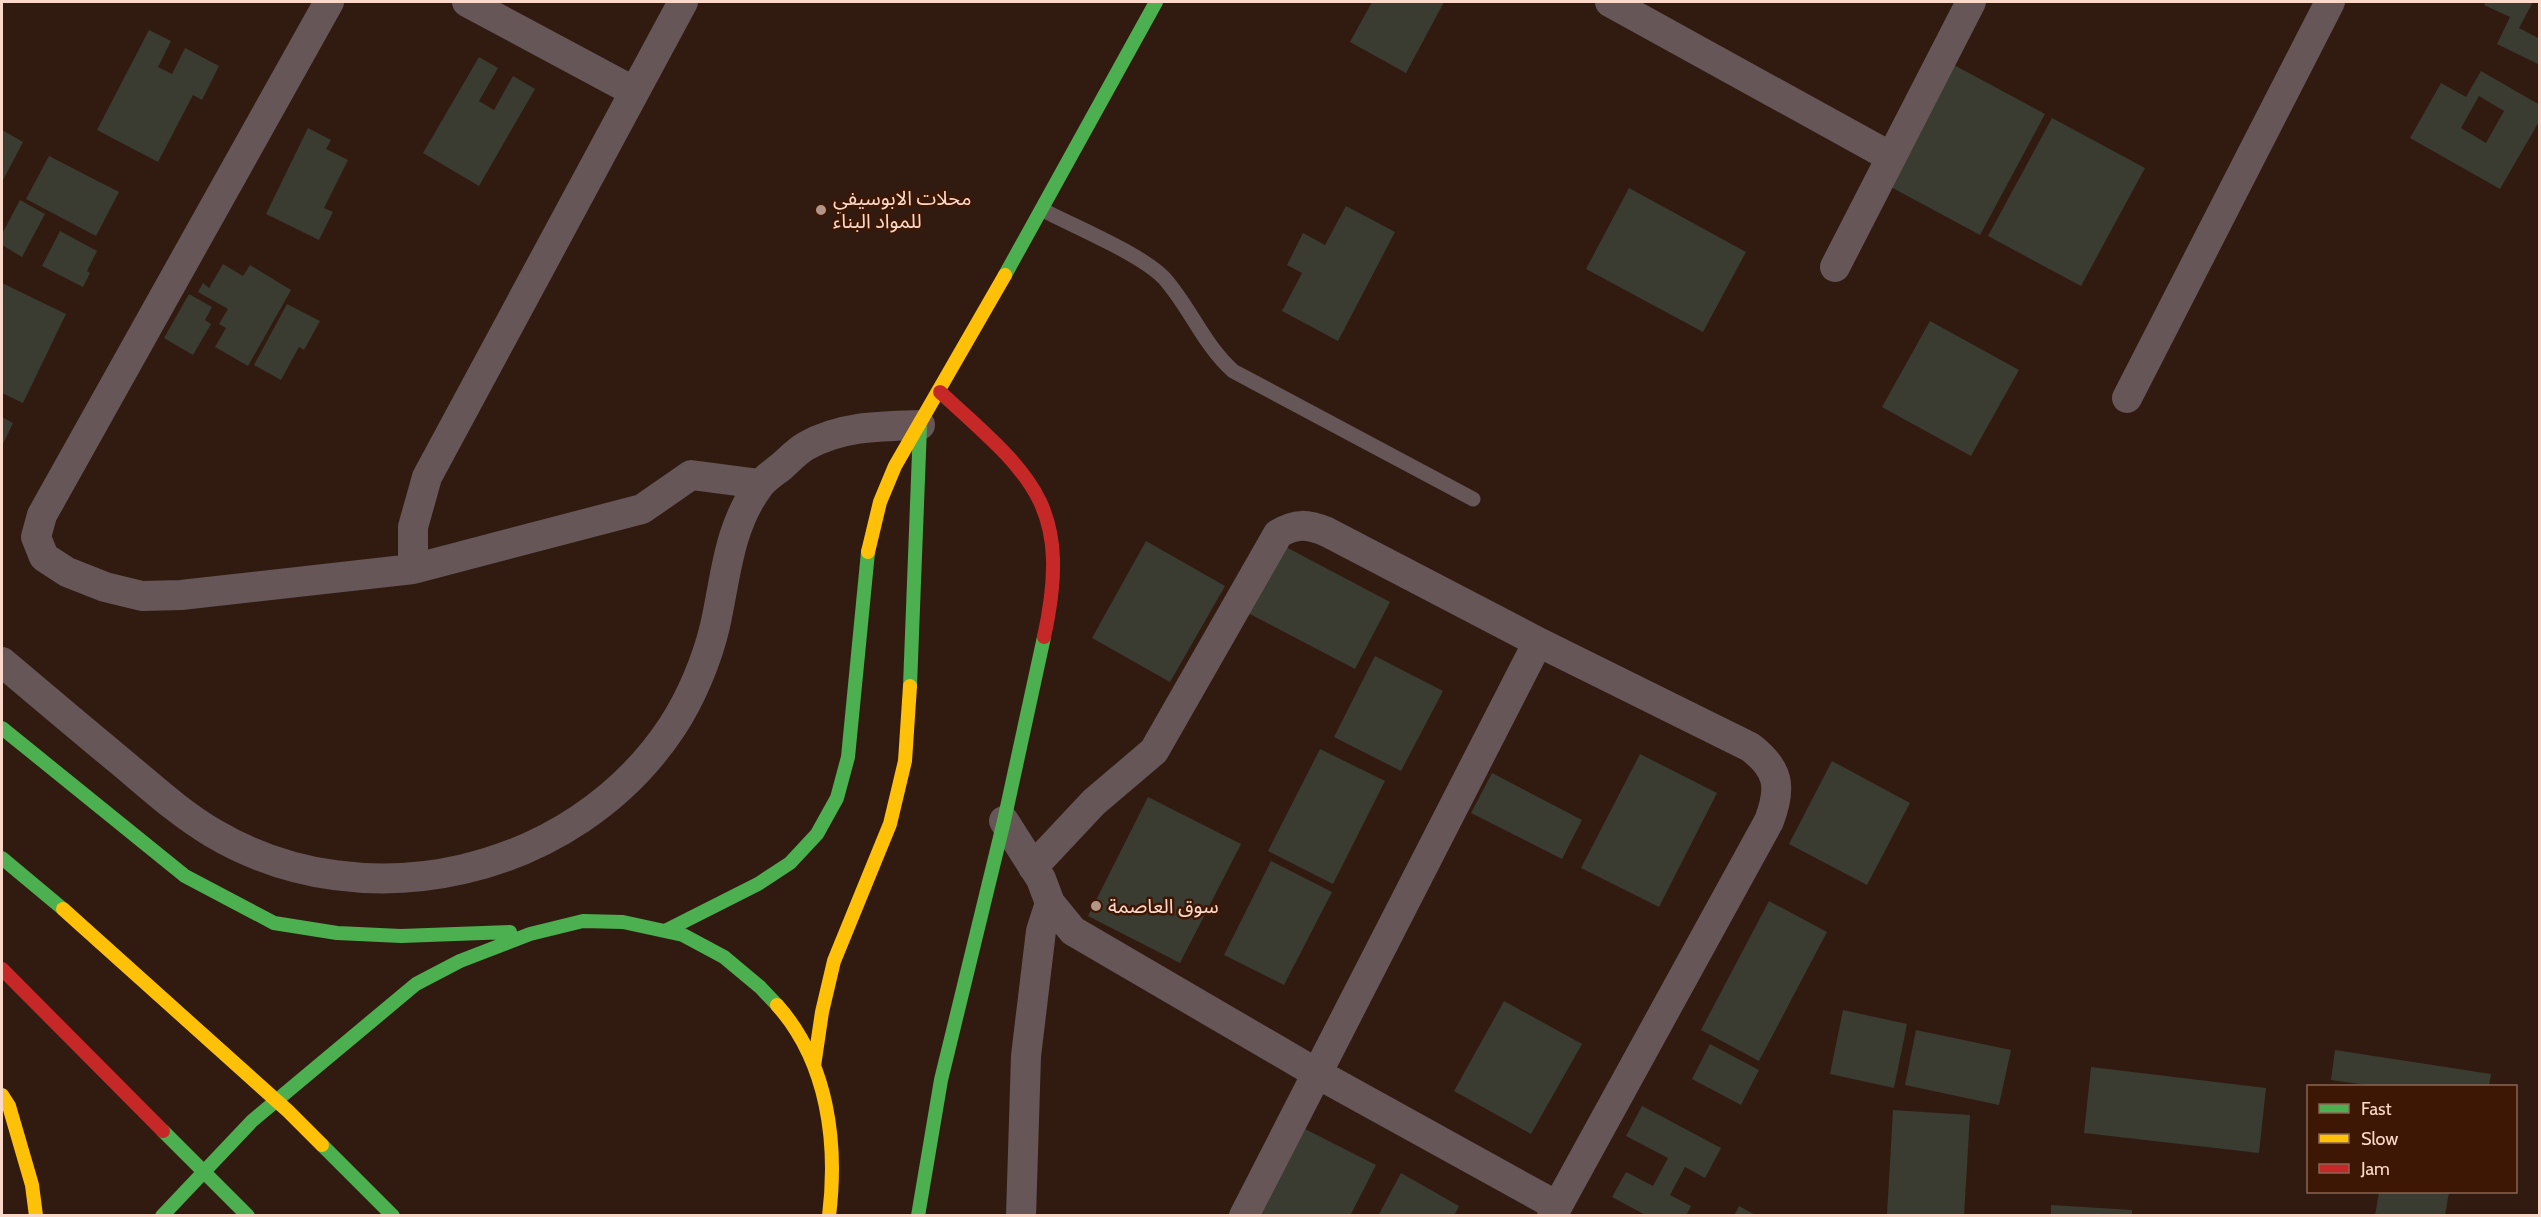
<svg xmlns="http://www.w3.org/2000/svg" width="2541" height="1217" font-family="Cabin,'Noto Sans Arabic',sans-serif">
<style>
.building{fill:#3a3b31;fill-rule:evenodd}
.lines{fill:none;stroke-linecap:round;stroke-linejoin:round}
.lane{stroke:#665658;stroke-width:15}
.street{stroke:#665658;stroke-width:30}
.fast{stroke:#4caf50;stroke-width:14}
.slow{stroke:#ffc107;stroke-width:14}
.jam{stroke:#c62828;stroke-width:14}
.fast-bridge{stroke:#4caf50;stroke-width:14}
.slow-bridge{stroke:#ffc107;stroke-width:14}
.jam-bridge{stroke:#c62828;stroke-width:14}
.poi-dot{fill:#b49689;stroke:#3e1704;stroke-width:2}
.labels{text-anchor:middle;dominant-baseline:central;stroke-width:5;stroke-linejoin:round;paint-order:stroke}
.poi-label{font-size:20px;fill:#fbd9ca;stroke:#3e1704;text-anchor:start}
</style>
<rect width="100%" height="100%" fill="#311b11"/>
<path class="building" d="M1372 2H1444L1406 73 1350 42Z
M2486 2H2533L2519 28 2540 39V65L2497 44 2510 17 2484 5Z
M149 30 171 41 158 67 172 74 185 48 219 66 202 100 193 95 158 162 97 130Z
M479 57 498 68 479 101 494 110 513 76 535 89 479 186 423 153Z
M1954 65 2045 114 1980 235 1889 186Z
M2481 71 2540 105V120L2500 189 2410 138 2441 83 2466 97ZM2479 96 2504 111 2486 143 2461 128Z
M2052 118 2145 168 2081 286 1988 236Z
M308 128 331 140 326 149 348 160 324 208 333 212 319 240 266 214Z
M2 130 23 142 2 182Z
M49 156 119 192 96 236 26 199Z
M1629 188 1746 252 1703 332 1586 269Z
M20 200 45 214 22 257 2 245V234Z
M1346 206 1395 232 1338 341 1282 311 1302 273 1287 265 1303 233 1325 245Z
M60 231 97 251 87 271 90 273 83 287 42 266Z
M223 264 243 276 250 265 291 290 248 366 215 347 226 328 219 324 228 309 198 292 203 283 209 288Z
M2 283 66 314 23 403 2 393Z
M189 294 212 307 205 320 211 324 193 355 164 338Z
M287 304 320 321 304 350 299 347 281 380 254 365Z
M1930 321 2019 370 1971 456 1882 407Z
M2 417 13 423 2 446Z
M1146 541 1225 586 1170 682 1092 638Z
M1284 546 1390 602 1355 669 1248 613Z
M1375 656 1443 691 1401 771 1334 737Z
M1320 749 1385 781 1333 884 1268 851Z
M1640 754 1717 793 1659 907 1581 868Z
M1832 761 1910 803 1867 885 1789 844Z
M1492 773 1582 820 1562 859 1471 813Z
M1148 797 1241 844 1180 963 1088 916Z
M1271 861 1332 892 1284 985 1224 955Z
M1769 901 1827 932 1759 1061 1701 1030Z
M1504 1001 1582 1044 1531 1134 1454 1091Z
M1843 1010 1907 1024 1894 1088 1830 1074Z
M1916 1030 2011 1050 1999 1105 1905 1085Z
M1710 1044 1759 1070 1741 1105 1692 1079Z
M2335 1050 2491 1074 2489 1086H2373L2331 1080Z
M2091 1067 2266 1088 2259 1153 2084 1133Z
M1642 1106 1721 1148 1705 1178 1685 1167 1670 1195 1691 1206 1686 1216H1647L1612 1197 1626 1172 1653 1186 1668 1158 1626 1136Z
M1893 1110 1970 1115 1964 1216 1887 1214Z
M1305 1129 1376 1165 1350 1216H1261Z
M1401 1173 1459 1206 1454 1216H1378Z
M2379 1192H2449L2445 1216H2375Z
M2051 1205 2132 1210V1216H2051Z
M1739 1206 1757 1216H1734Z"/>
<g class="lines">
<path class="lane" d="M1043 210C1075 227 1141 254 1164 278 1190 307 1203 344 1233 371L1473 499"/>
<path class="street" d="M329 2 42 515 36 537 44 557 67 572 105 587 142 596 181 595 413 569 642 509 691 475 760 484
M467 2 633 91
M1610 2 1891 157
M1835 267 1971 2
M2127 398 2330 2
M413 569V527L427 477 683 2
M2 662C41 695 80 728 120 761 149 785 179 813 213 833 365 923 574 875 672 727 691 698 707 660 715 626 726 577 728 528 759 486 765 478 775 472 782 466 790 459 797 451 806 446 841 426 881 426 920 425
M1004 821 1041 879 1050 903 1073 931 1318 1074 1557 1206
M1033 867 1094 802 1154 751 1278 534C1296 523 1307 524 1327 532L1538 642 1750 747C1779 769 1782 787 1769 821L1552 1216
M1021 1216 1026 1056 1041 931 1050 903
M1244 1216 1538 642"/>
<path class="fast" d="M1005 275 1156 2
M910 686 920 427
M2 728 185 876 274 923 337 933 401 936 510 932
M2 858 63 909
M667 930 758 884 790 863 817 834 837 798 848 757 868 552
M162 1216 252 1121 416 984 460 961 530 934 583 921 623 922 683 935 724 957 760 987 777 1005
M918 1216 941 1080 1004 821 1044 637"/>
<path class="slow" d="M868 552 880 502 895 466 1005 275
M777 1005C828 1062 838 1143 829 1216
M814 1066 822 1012 834 961 890 824 905 761 910 686
M2 1095 9 1106 32 1185 36 1216"/>
<path class="jam" d="M940 392C1031 475 1073 504 1044 637"/>
<path class="fast-bridge" d="M163 1131 248 1216
M322 1145 393 1216"/>
<path class="slow-bridge" d="M63 909 288 1111 322 1145"/>
<path class="jam-bridge" d="M2 969 163 1131"/>
</g>
<g class="poi-dot">
<circle cx="821" cy="210" r="6"/>
<circle cx="1096" cy="906" r="6"/>
</g>
<g class="labels">
<g class="poi-label">
<text x="833" y="198">محلات الابوسيفي<tspan x="833" dy="23">للمواد البناء</tspan></text>
<text x="1108" y="906">سوق العاصمة</text>
</g>
</g>
<rect width="2541" height="1217" fill="none" stroke="#fbd9ca" stroke-width="6"/>
<rect x="2307" y="1085" width="210" height="108" fill="#3e1704" stroke="#8a6553" stroke-width="1.5"/>
<rect x="2319" y="1104" width="30" height="9" fill="#4caf50" stroke="#8a6553" stroke-width="1.5"/>
<text x="2361" y="1115" font-size="18" fill="#fbd9ca">Fast</text>
<rect x="2319" y="1134" width="30" height="9" fill="#ffc107" stroke="#8a6553" stroke-width="1.5"/>
<text x="2361" y="1145" font-size="18" fill="#fbd9ca">Slow</text>
<rect x="2319" y="1164" width="30" height="9" fill="#c62828" stroke="#8a6553" stroke-width="1.5"/>
<text x="2361" y="1175" font-size="18" fill="#fbd9ca">Jam</text>
</svg>
